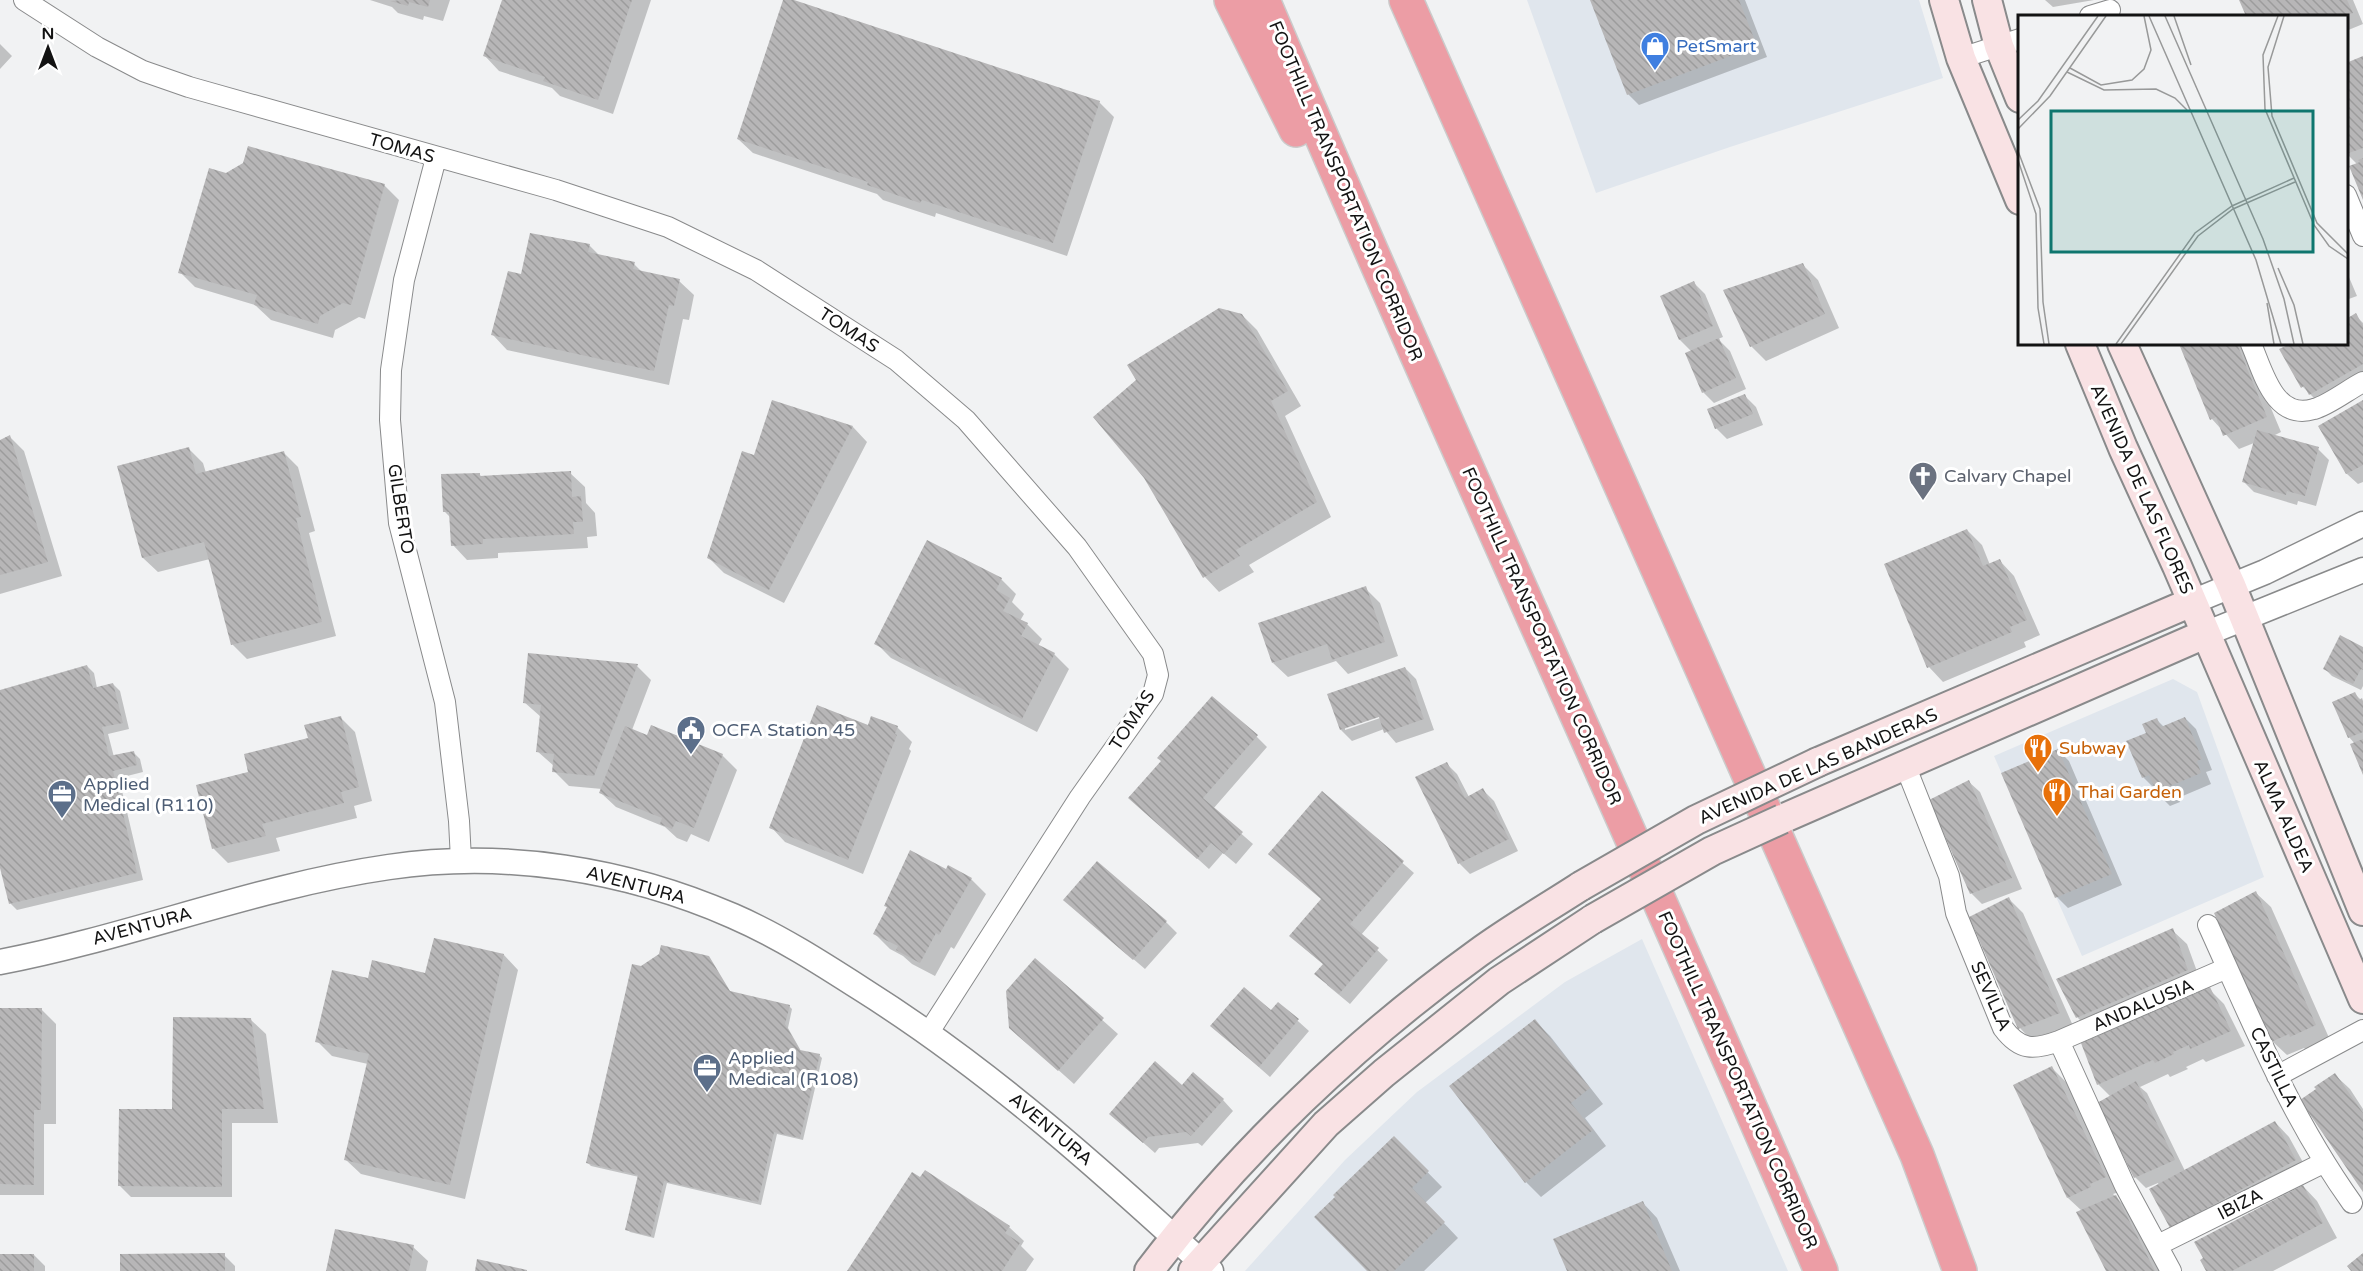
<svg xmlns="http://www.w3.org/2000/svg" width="2363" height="1271" font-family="'Varela Round',sans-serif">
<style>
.built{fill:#e0e6ed}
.shadow{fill:#0003;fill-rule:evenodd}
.building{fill:url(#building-back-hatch)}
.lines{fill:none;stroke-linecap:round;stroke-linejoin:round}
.minor-casing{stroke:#898a8b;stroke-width:22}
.tertiary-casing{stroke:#898a8b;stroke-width:27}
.secondary-casing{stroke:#898a8b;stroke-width:32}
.motorway-casing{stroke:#cbcbcb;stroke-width:36}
.minor{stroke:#fff;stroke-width:20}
.tertiary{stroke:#fff;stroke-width:24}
.secondary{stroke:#f9e2e4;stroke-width:28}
.motorway{stroke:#ec9da5;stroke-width:33}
.secondary-bridge-casing{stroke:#898a8b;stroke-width:32;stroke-linecap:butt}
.secondary-bridge{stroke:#f9e2e4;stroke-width:28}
.labels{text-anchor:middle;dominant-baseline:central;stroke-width:6;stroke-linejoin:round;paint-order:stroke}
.shop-label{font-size:18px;fill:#366cbe;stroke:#fff;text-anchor:start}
.street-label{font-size:18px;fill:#131313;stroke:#fff}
.worship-label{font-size:18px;fill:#5b616d;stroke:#fff;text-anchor:start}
.service-label{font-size:18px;fill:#4e5e75;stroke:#fff;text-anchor:start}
.food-label{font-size:18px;fill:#c56008;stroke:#fff;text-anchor:start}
.inset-road{fill:none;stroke:#989999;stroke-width:1.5}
.view{fill:#0f766e;fill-opacity:0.15;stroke:#0f766e;stroke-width:3}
.inset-edge{fill:none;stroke:#131313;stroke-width:3}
</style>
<defs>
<pattern id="building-back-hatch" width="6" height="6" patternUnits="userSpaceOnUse" patternTransform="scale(1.5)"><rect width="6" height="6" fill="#b7b6b7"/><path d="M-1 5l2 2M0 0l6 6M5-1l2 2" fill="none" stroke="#9c9c9c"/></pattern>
</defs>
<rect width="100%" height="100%" fill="#f1f2f3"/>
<path class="built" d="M1527 0H1919L1943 78 1730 147 1596 193Z
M2173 679 2197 692 2264 877 2082 956 1994 756Z
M1642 939 1788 1271H1245L1345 1160 1417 1092 1565 982Z"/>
<path class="shadow" d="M370 0H450L443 21 424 16 423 20 398 13 392 7Z
M503 0H651L613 114 560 96 552 88 499 71 485 56Z
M784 0 1099 102 1114 117 1067 256 936 213 935 217 883 200 877 194 753 153 738 139Z
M1592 0H1745L1767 57 1639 105 1628 94Z
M2045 0H2094L2053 7Z
M2241 0H2353L2363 24 2346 31V16H2247Z
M0 44 12 56 0 69Z
M2363 58V196L2358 165 2346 153Z
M226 174 384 185 399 200 365 319 359 317 335 330 333 338 271 320 255 305 195 287 180 272Z
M589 245 600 256 634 264 643 273 679 281 694 295 689 320 683 319 669 385 507 350 493 335 522 275Z
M1803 265 1818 280 1839 328 1766 361 1751 346Z
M2346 270 2357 296 2346 300Z
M1694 283 1705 294 1723 337 1718 339 1730 351 1746 389 1714 403 1703 392 1692 352 1680 340Z
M1242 315 1257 330 1301 406 1285 416 1331 517 1249 565 1254 572 1219 592 1205 577Z
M2355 315 2363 323V381L2321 405 2303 387 2281 350 2293 344H2346V316L2349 319Z
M2181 344H2244L2281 432 2273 436 2318 449 2329 460 2316 506 2298 501 2297 505 2254 492 2243 481 2254 443 2239 449 2212 419Z
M1745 396 1756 407 1763 425 1727 439 1716 428Z
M2363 401V482L2358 484 2347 474 2320 426Z
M773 402 853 427 867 442 784 603 724 573 709 558 755 457Z
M10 437 24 451 62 576 0 594V442Z
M189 449 203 463 206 473 284 453 298 467 315 531 309 533 336 636 247 659 232 644 210 559 158 572 143 558Z
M570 473 585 487 586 503 595 513 597 536 587 537 588 548 498 553V558L467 560 453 545 451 518 445 512 479 474 482 477Z
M1967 530 1982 545 1990 565 2000 561 2014 576 2040 635 2024 642 2026 647 1943 682 1929 667Z
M1001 579 1016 594 1012 602 1024 614 1020 621 1027 624 1042 639 1038 646 1054 654 1069 669 1037 732 891 658 876 643Z
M1365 588 1380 603 1398 656 1348 674 1336 661 1288 677 1273 663Z
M2363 649V686L2361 690 2332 676 2325 669Z
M87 666 94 673 97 688 113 684 120 691 129 729 108 734 114 757 133 752 140 759 143 772 119 778 143 880 17 910 10 903 0 862V692Z
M637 666 651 680 632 730 648 737 722 755 737 770 709 842 691 834 687 842 677 838 665 827 616 807 601 793 602 789 569 786 554 771V766L537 751 541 717 524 702Z
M1405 668 1416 679 1434 730 1396 743 1384 729 1352 741 1341 730ZM1385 713 1386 716 1345 730V727Z
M2355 694 2363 702V771L2355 744 2349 737Z
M340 717 355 732 372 801 354 806 357 818 276 838 280 851 228 863 214 849 198 786 250 773 310 739Z
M2185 718 2196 729 2212 770 2206 772 2211 784 2178 798 2180 802 2170 806 2159 795 2156 787 2154 788 2143 777 2148 734 2157 720 2164 727Z
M869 726 897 727 912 742 909 749 911 751 863 874 785 842 771 827Z
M1256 736 1267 747 1213 809 1253 844 1236 864 1223 853 1209 869 1130 798Z
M2058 750 2069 761 2122 885 2068 908 2057 897Z
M1446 763 1457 774 1469 797 1483 790 1494 801 1518 851 1470 874 1459 863Z
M1969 782 1980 792 2022 889 1982 904 1971 893Z
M1322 793 1414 873 1361 935 1388 960 1350 1004 1327 985 1324 965 1302 946 1322 899Z
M947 871 971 879 986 894 954 949 951 947 935 976 912 964 903 956 890 949 875 934 888 908 886 906Z
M2256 893 2271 907 2330 1040 2306 1050 2304 1048 2287 1055 2272 1041 2233 903Z
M2009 899 2023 913 2074 1028 2034 1043 2020 1028Z
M1076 910 1166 922 1177 933 1145 969Z
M2172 930 2187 944 2202 985 2092 1032 2078 1018 2058 980Z
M504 955 518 970 465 1199 361 1174 346 1160 368 1064 332 1056 317 1041 369 980 427 974Z
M1035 960 1118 1034 1074 1084 1010 1027Z
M2209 989 2224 1004 2245 1046 2206 1062 2203 1059 2186 1067 2188 1069 2170 1077 2168 1074 2140 1087 2147 1093 2185 1171 2275 1122 2289 1137 2310 1175 2186 1241 2171 1227 2158 1183 2146 1188 2135 1177 2111 1097 2098 1084Z
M731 993 789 1006 792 1009 788 1028 801 1051 819 1055 822 1058 803 1140 777 1134 761 1205 667 1183 654 1238 630 1232 627 1229 639 1177 591 1166 588 1163Z
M1279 1004 1309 1031 1270 1077 1212 1026 1271 1012Z
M41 1009 56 1024V1124H44V1195H0V1029Z
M251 1020 266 1034 278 1123H232V1197H131L120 1186Z
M1535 1021 1550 1036 1603 1104 1585 1118 1606 1146 1541 1197 1526 1182Z
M2052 1068 2067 1083 2119 1192 2113 1194 2130 1211 2161 1271H2108L2082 1211 2068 1198 2015 1086Z
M2335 1075 2350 1089 2363 1109V1190Z
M1183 1087 1223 1100 1233 1111 1202 1146 1198 1143 1159 1148 1155 1153 1122 1124Z
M1394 1138 1442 1187 1425 1203 1458 1238 1424 1271H1369Z
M2303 1186 2317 1201 2337 1238 2273 1271H2209Z
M1643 1203 1657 1218 1680 1271H1568Z
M1009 1227 1024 1241 1021 1246 1034 1259 1026 1271H849Z
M413 1247 428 1261 426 1271H327Z
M0 1255H34L45 1266V1271H0Z
M224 1255 235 1266V1271H121Z"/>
<path class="building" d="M405 0H430L428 7 409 2 408 6 390 1Z
M502 0H632L598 100 543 81 545 77 483 56Z
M783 0H794L1100 101 1053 243 922 200 920 203 867 185 868 182 737 139Z
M1590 0H1739L1757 46 1627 95Z
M2239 0H2347L2353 13 2345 16H2246Z
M2363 56V148L2346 154V63Z
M248 146 385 184 351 305 343 303 320 316 318 324 254 305 257 295 178 273 209 168 226 173 243 163Z
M2363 158V200L2349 166 2360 162 2358 160Z
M530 233 590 244 588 252 635 262 633 269 680 279 674 306 669 305 654 371 491 335 508 271 521 274Z
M1803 263 1825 314 1750 347 1723 290Z
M1694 281 1713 326 1679 340 1660 296Z
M1219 308 1242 314 1288 391 1271 401 1317 502 1236 550 1240 556 1203 578 1144 478 1093 417 1136 380 1127 365Z
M2356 313 2363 326V364L2309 395 2304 386 2301 388 2279 349 2290 344H2346V319Z
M1719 338 1736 378 1702 393 1685 353Z
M2179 344H2237L2267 417 2223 436 2216 417 2210 420Z
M1745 394 1753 414 1715 429 1707 409Z
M772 400 853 426 769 590 707 558 742 451 754 455Z
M2363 400V465L2346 474 2318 426Z
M2257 430 2319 447 2305 496 2287 491 2286 495 2242 482Z
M10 435 48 562 0 575V440Z
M189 447 196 474 284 451 301 517 296 518 322 622 231 645 204 542 142 558 117 466Z
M571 471 572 497 581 496 583 522H573L574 534 483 539V544L451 546 449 512H443L441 474 480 473V476Z
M1967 529 1983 566 2000 559 2027 620 2010 627 2012 632 1927 668 1884 564Z
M927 540 1002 578 996 590 1010 598 1003 611 1028 623 1021 636 1055 653 1022 719 874 644Z
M1366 586 1385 642 1332 660 1327 644 1272 663 1258 623Z
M2340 635 2363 647V670L2361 669 2353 684 2323 669Z
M528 653 638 664 594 776 552 772 554 754 536 752 541 705 523 703Z
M87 665 93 688 113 683 123 723 102 727 109 756 134 751 137 765 113 771 137 873 9 904 0 868V690Z
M1405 667 1424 719 1384 733 1379 717 1340 730 1327 694Z
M2355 692 2359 700 2362 698 2363 701V732L2348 738 2332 702Z
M1212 696 1258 735 1203 798 1243 832 1224 854 1211 843 1197 859 1128 798 1161 761 1157 758Z
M817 705 868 725 871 716 898 726 895 734 897 735 848 860 769 828Z
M341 716 359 787 341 792 344 803 262 824 266 836 212 849 196 785 248 772 244 754 308 738 304 725Z
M2185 717 2202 759 2197 761 2201 773 2168 787 2170 791 2158 796 2149 775 2142 778 2126 741 2146 733 2142 724 2157 718 2161 727Z
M651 725 723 754 694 828 676 821 672 829 660 824 662 818 599 793 625 726 647 735Z
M2363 739V775L2350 744Z
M2058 749 2112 874 2055 898 2001 773Z
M1447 762 1465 798 1483 788 1509 839 1458 864 1415 777Z
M1969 780 2012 878 1970 894 1929 800Z
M1322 791 1404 861 1350 924 1379 948 1339 994 1314 974 1323 964 1289 936 1321 899 1268 854Z
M910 850 946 869 948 865 972 878 939 935 936 933 920 963 896 950 898 946 873 934 887 907 884 906Z
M1097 861 1167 921 1133 960 1063 900Z
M2256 891 2316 1025 2290 1037 2289 1034 2271 1042 2214 913Z
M2009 897 2060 1013 2018 1029 1969 917Z
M2173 928 2188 970 2076 1018 2056 979Z
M434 938 504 954 450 1185 344 1160 369 1054 315 1042 332 970 368 978 372 960 425 973Z
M661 945 709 956 730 991 790 1005 785 1024 800 1050 820 1054 800 1138 774 1132 758 1202 664 1181 651 1236 625 1230 638 1175 586 1163 632 964 641 966 659 954Z
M1035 958 1104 1018 1058 1071 1009 1028 1006 991Z
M1244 987 1271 1010 1278 1002 1299 1019 1259 1067 1210 1026Z
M2210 987 2231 1031 2190 1049 2189 1045 2173 1052 2174 1054 2155 1063 2153 1060 2097 1085 2081 1043Z
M0 1008H42L41 1110H34V1185L0 1184Z
M173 1017 251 1018 264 1109H222V1187L118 1186 119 1109H172Z
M1535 1019 1590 1088 1571 1103 1593 1130 1525 1183 1449 1086Z
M1155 1061 1182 1085 1193 1072 1224 1099 1191 1136 1186 1132 1148 1137 1143 1143 1109 1114Z
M2052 1066 2106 1177 2090 1184 2091 1187 2067 1198 2013 1085Z
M2335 1073 2363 1113V1192L2300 1100 2316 1089 2314 1087Z
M2136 1081 2175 1160 2134 1178 2097 1103Z
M2275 1121 2296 1160 2170 1228 2149 1189Z
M1394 1136 1429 1171 1412 1188 1445 1222 1394 1271H1367L1314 1217 1335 1197 1333 1195Z
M925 1170 1010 1226 1005 1233 1020 1243 1002 1271H847L912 1172 920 1177Z
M2303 1185 2323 1223 2232 1271H2206L2200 1260 2203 1258 2194 1242Z
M2116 1195 2155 1271H2106L2076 1212Z
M1643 1201 1672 1271H1567L1553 1239Z
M335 1229 414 1245 409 1271H326Z
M225 1253V1271H120V1254Z
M2363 1253V1271H2351L2347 1266Z
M0 1254H34V1271H0Z
M477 1259 527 1270V1271H475Z"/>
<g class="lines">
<g class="minor-casing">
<path id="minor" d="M24 0 97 47 143 71 189 87 556 190 668 227 756 270 896 360 966 420 1077 547 1153 654 1158 675 1153 694 1080 797 929 1032
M2090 16 2110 10
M1961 58 2020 39
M436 158 404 280 391 370 390 420 399 523 445 702 459 821 461 860
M2346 195 2363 236
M2251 344C2263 371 2274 421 2314 409 2329 405 2349 389 2363 382
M1905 765 1949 876 1956 913 2003 1028C2020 1051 2034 1050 2059 1041L2125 1186 2171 1271
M2208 925C2251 1020 2291 1118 2352 1203
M2059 1041 2227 968
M2277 1076 2363 1030
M2158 1245 2323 1163"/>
</g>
<g class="tertiary-casing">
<path id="tertiary" d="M2192 602 2265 572 2363 524
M2205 634 2363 570
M0 962C131 937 257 886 389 867 506 850 625 869 733 916 779 936 821 963 863 990 990 1070 1101 1170 1211 1271"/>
</g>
<g class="secondary-casing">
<path id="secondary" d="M1944 0 1961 58 2020 200
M1987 0 1999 46 2020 98
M2080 344 2123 448 2177 566 2363 999
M2122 344 2231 585 2363 911
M1818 762 2192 602
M1782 819 2205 634
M1149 1271C1240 1151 1356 1041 1478 953 1511 929 1547 908 1581 886
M1193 1271 1326 1124 1384 1073 1499 981 1593 919"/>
</g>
<g class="motorway-casing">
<path id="motorway" d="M1231 0 1296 130
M1263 0C1444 426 1639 846 1821 1271
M1406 0 1917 1155 1960 1271"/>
</g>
<use href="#minor" class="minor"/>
<use href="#tertiary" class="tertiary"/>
<use href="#secondary" class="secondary"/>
<use href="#motorway" class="motorway"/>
<g class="secondary-bridge-casing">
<path id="secondary-bridge" d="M1581 886 1696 820 1818 762
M1593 919 1712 851 1782 819"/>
</g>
<use href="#secondary-bridge" class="secondary-bridge"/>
</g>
<defs>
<g id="shop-pin" transform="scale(1.5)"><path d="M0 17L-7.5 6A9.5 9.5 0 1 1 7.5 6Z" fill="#3f7fe0" stroke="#fff"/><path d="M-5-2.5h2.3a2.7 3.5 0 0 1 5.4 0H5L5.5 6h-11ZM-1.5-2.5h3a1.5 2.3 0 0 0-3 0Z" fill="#fff"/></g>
<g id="church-pin" transform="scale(1.5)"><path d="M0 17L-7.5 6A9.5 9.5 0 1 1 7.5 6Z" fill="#6b7280" stroke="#fff"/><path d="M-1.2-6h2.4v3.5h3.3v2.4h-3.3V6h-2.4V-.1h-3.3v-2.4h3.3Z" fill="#fff"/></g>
<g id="civic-pin" transform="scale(1.5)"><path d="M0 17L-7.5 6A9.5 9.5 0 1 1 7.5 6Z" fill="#5c6f8a" stroke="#fff"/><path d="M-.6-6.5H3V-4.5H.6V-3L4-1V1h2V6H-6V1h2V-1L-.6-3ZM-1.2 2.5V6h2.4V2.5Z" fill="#fff"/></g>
<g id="restaurant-pin" transform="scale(1.5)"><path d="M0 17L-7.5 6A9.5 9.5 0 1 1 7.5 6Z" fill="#e8710a" stroke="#fff"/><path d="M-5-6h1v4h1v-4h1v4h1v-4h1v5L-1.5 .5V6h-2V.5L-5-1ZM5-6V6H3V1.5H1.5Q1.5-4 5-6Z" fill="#fff"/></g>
<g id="office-pin" transform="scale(1.5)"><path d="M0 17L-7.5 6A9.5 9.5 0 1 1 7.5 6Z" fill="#5c6f8a" stroke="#fff"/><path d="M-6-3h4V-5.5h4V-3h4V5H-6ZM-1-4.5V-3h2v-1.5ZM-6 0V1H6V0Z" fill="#fff"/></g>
</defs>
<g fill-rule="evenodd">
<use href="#shop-pin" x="1655" y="46"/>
<use href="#church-pin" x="1923" y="476"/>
<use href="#civic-pin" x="691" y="730"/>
<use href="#restaurant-pin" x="2038" y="748"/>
<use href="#restaurant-pin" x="2057" y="792"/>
<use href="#office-pin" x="62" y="794"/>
<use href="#office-pin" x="707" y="1068"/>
</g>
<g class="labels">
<g class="shop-label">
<text x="1676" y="46">PetSmart</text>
</g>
<g class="street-label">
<text transform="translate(402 148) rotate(16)">TOMAS</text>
<text transform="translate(1346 191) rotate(67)">FOOTHILL TRANSPORTATION CORRIDOR</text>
<text transform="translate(849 330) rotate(33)">TOMAS</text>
<text transform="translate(2142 489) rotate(66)">AVENIDA DE LAS FLORES</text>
<text transform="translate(401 509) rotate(81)">GILBERTO</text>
<text transform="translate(1542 636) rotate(66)">FOOTHILL TRANSPORTATION CORRIDOR</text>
<text transform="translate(1132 720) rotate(-57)">TOMAS</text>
<text transform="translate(1818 766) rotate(-24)">AVENIDA DE LAS BANDERAS</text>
<text transform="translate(2284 816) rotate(66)">ALMA ALDEA</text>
<text transform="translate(636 885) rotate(15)">AVENTURA</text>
<text transform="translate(142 926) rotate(-15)">AVENTURA</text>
<text transform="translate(1991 996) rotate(66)">SEVILLA</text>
<text transform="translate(2143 1005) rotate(-23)">ANDALUSIA</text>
<text transform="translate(2274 1067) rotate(64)">CASTILLA</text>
<text transform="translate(1738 1080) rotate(66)">FOOTHILL TRANSPORTATION CORRIDOR</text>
<text transform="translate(1051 1129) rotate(40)">AVENTURA</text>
<text transform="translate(2240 1204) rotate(-27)">IBIZA</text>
</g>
<g class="worship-label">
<text x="1944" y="476">Calvary Chapel</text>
</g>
<g class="service-label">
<text x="712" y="730">OCFA Station 45</text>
<text x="83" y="784">Applied<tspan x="83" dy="21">Medical (R110)</tspan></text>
<text x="728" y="1058">Applied<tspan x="728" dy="21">Medical (R108)</tspan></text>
</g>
<g class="food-label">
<text x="2059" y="748">Subway</text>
<text x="2078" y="792">Thai Garden</text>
</g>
</g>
<g transform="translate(2018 15)">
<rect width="330" height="330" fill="#f1f2f3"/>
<path class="inset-road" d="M131 1 238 245 263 329M147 1 245 224 266 284 276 329M156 1 173 50M260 1 245 40 247 94 296 210 311 231 330 244M266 1 250 52 254 101 299 208 330 239M52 53 83 70 114 65 126 54 133 35 126 1M49 57 86 75 138 74 157 83 169 95M0 105 20 86 80 1M0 114 32 81 88 1M0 136 22 194 25 287 31 329M0 145 18 199 20 293 26 329M260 253 276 290 285 329M249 288 256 329M98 329 177 218 214 191 276 163M103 329 180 221 215 194 277 167"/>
<path class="view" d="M33 96H295V237H33Z"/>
<rect width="330" height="330" class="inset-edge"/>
</g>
<g transform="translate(48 48)" stroke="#ffffff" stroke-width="4.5" paint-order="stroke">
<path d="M0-4.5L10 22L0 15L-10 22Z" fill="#131313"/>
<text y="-9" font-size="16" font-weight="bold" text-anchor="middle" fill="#131313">N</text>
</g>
</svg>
